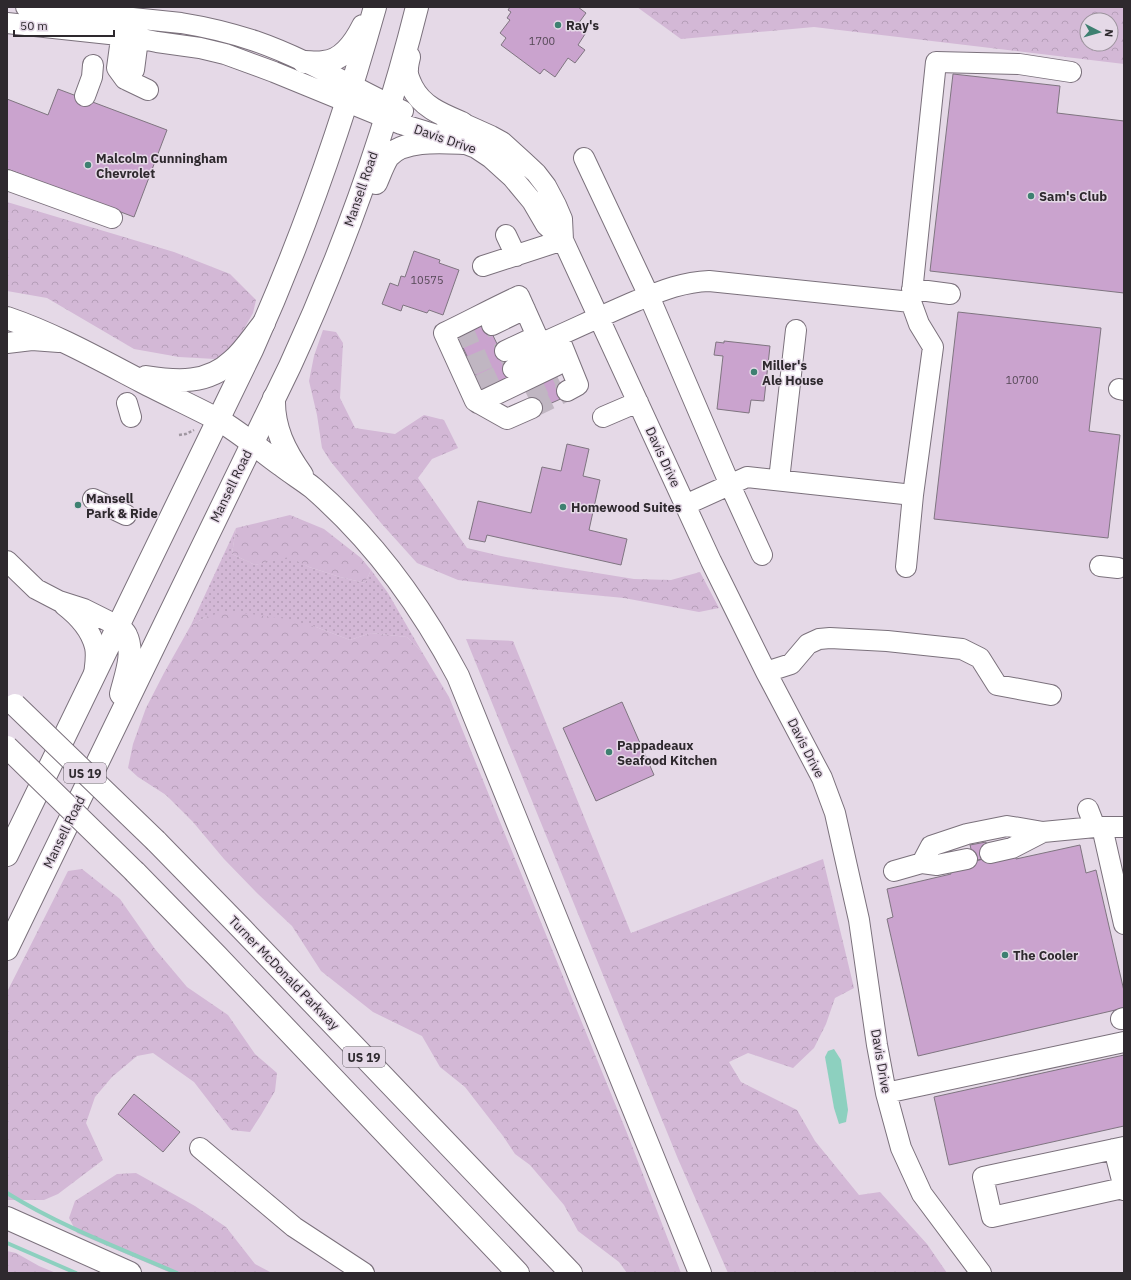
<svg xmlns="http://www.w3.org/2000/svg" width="1131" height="1280" font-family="'IBM Plex Sans',sans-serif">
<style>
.grass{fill:url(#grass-dots)}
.forest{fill:url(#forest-crowns);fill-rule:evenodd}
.water{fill:#8dd0bf}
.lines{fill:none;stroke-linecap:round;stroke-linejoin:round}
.stream{stroke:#8dd0bf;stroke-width:4}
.building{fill:#caa3ce;stroke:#7f7580}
.minor-tunnel{stroke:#c0b6c2;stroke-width:20;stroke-dasharray:20 10;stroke-linecap:butt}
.minor-casing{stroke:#7b717c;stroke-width:22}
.major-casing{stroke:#7b717c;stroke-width:24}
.highway-casing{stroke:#7b717c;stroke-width:24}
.path{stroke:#a097a1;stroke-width:2.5;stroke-dasharray:3 2;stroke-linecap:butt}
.minor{stroke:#fff;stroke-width:20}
.major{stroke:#fff;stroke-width:22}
.highway{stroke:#fff;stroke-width:22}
.highway-bridge-casing{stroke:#7b717c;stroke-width:24;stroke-linecap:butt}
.highway-bridge{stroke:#fff;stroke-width:22}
.poi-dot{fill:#3e8071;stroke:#e5d9e7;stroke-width:1.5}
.labels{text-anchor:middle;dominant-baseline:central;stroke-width:3;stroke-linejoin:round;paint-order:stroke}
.number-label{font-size:11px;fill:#554856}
.shield{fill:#e5d9e7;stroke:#655e66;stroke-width:1}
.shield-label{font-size:12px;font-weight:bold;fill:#2e292e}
.poi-label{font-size:13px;font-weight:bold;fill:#2e292e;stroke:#e5d9e7;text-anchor:start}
.street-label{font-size:13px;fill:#2e292e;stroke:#e5d9e7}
</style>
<defs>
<pattern id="grass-dots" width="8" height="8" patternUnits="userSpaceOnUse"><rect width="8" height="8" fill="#d3b8d6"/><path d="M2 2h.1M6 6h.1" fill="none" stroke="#b59eb8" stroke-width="1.8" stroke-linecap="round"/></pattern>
<pattern id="forest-crowns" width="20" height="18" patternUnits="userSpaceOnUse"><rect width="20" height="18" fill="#d3b8d6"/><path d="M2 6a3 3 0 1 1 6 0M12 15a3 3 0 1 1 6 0" fill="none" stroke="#b59eb8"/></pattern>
</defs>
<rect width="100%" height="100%" fill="#e5d9e7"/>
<path class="grass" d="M236 528 232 554 255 565 289 556 309 567 340 577 365 583 371 570 388 593 422 652 407 637 371 633 350 640 316 627 206 617 191 625Z"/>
<path class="forest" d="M637 7H1124V64L814 27 681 39ZM1087 20H1111V44H1087Z
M7 202 174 252 230 274 256 300 253 313 232 350 215 359 179 357 134 349 47 298 7 291Z
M323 330 336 332 343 343 340 398 355 428 395 434 424 415 444 420 458 448 432 459 418 478 467 548 501 556 566 568 634 579 671 580 700 572 719 608 699 612 624 598 530 589 458 580 417 563 381 523 331 462 322 448 317 415 309 381 314 356Z
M290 515 324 529 361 558 371 570 365 583 340 577 309 567 289 557 255 565 232 554 236 528Z
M227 611 287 619 316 627 350 640 371 633 407 637 422 652 449 697 627 1133 681 1273H627L619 1262 578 1231 564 1205 530 1165 515 1154 503 1136 465 1087 440 1067 422 1036 373 1012 321 971 292 926 258 894 224 859 193 822 166 795 138 777 128 768 133 744 146 708 164 673 191 625 206 617Z
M466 639 513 641 631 933 823 859 854 988 835 998 826 1024 814 1048 793 1068 748 1053 729 1062 741 1082 797 1110 815 1141 859 1195 880 1192 927 1244 947 1273H728L678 1159Z
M82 869 120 899 155 949 187 987 228 1015 255 1054 277 1073 275 1091 261 1115 250 1132 231 1130 194 1082 153 1053 137 1056 112 1077 95 1097 86 1123 103 1160 58 1194 44 1200H7V992L68 871Z
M136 1173 195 1206 226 1227 255 1264 272 1273H171L77 1233 69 1218 75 1201 117 1174Z
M7 1251 16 1253 39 1266 56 1273H7Z"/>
<path class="water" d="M834 1049 841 1060 848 1110 846 1122 839 1124 834 1108 825 1057 828 1051Z"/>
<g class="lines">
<path class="stream" d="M7 1193C60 1226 119 1248 177 1273
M7 1243 76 1273"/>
</g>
<path class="building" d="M510 7H578L586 13 578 24 587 31 578 45 585 50 575 63 568 58 555 77 544 69 540 74 501 45 506 38 500 33 510 20 507 18 511 12 508 10Z
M953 74 1060 86 1057 113 1124 121V293L930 271Z
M58 89 167 130 134 217 7 169V99L48 115Z
M414 251 440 260 439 263 459 270 443 315 429 310 427 313 403 305 401 311 382 304 390 283 398 286 401 276 405 277Z
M958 312 1101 328 1089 431 1120 435 1108 538 934 519Z
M486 321 512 375 483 390 457 335Z
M724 341 770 346 764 401 751 400 749 413 717 409 723 356 714 355 716 342 724 343Z
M554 372 565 397 536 410 525 385Z
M567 444 589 449 583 476 600 480 589 530 627 539 621 565 487 535 485 542 469 539 478 501 531 513 542 467 561 471Z
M622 702 654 775 596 801 563 728Z
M986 842 990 857 974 861 970 845Z
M1080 845 1086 873 1096 870 1124 991V1008L918 1056 887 919 893 917 887 889 951 874 949 867 1014 852 1016 859Z
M1124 1055V1126L949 1165 934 1097Z
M134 1094 180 1132 163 1152 118 1114Z"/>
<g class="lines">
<path class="minor-tunnel" d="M457 340 492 325
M470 366 505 351
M479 385 513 369
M526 393 558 378
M532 408 567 391"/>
<g class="minor-casing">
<path id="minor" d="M26 7 181 23C206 27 231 33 255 41 307 59 354 88 403 111
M7 23 128 36 157 42 200 48 225 54 274 72 401 124 463 143 476 148 491 158 512 177 532 201 546 225 563 240 711 561 766 672 822 778 835 813 859 920 877 1045 886 1093 901 1148 922 1194 981 1273
M125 79 134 70 137 47 128 36 120 46 117 68 125 79 148 90
M85 96 92 77 93 65
M447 122 462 123 491 136 502 142 524 162 536 173 546 186 556 205 562 219 563 240
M584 158 649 296 730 485 762 555
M7 180 112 218
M506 235 516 256
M483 266 563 240
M912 289 950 294
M492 325 525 309
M7 343 32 340 59 342
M561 343 578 385 567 391
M540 344C572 330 603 315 636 301 661 291 682 282 709 281L911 302
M505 351 537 336
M513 369 545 354 519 296C493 308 469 321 444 333L475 401 507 419 532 408
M1119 389 1124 390
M127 403 131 417
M478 403 557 365 547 341
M603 417 638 402
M779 480 796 330
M93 499 126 515
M685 505 747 477 913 495
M7 561 36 589 59 601 84 609 118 626
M1100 566 1118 568
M906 567 913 495 933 347 919 324 911 302 936 62 1019 64 1071 72
M64 605C77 615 91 630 95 647 97 656 95 666 94 675
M766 672 791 664 808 644 819 639 830 638 887 641 962 649 980 658 997 685 1051 695
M1088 809 1095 827
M1102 827 1124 924
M990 853 1012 848 1043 832
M922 863 937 865 967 859
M894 871 922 863 931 846 967 834 1007 826 1043 832 1095 827H1124
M1121 1019 1124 1018
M886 1093 1124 1042
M1124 1147 983 1177 992 1217 1123 1188 1124 1190
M200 1148 294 1227 364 1273
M1114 1149 1124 1188"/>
</g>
<g class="major-casing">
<path id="major" d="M409 57C408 61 407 65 407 69 406 75 409 81 412 87 422 107 443 115 462 123
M304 62C310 62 317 63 323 62 343 61 355 42 363 26
M376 183C380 174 383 165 388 157 403 139 442 142 463 143
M118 626C121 629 125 632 126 635 135 653 125 677 121 694
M7 855 252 350C302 239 342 125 375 7
M7 949 290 366C343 251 386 131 417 7"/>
</g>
<g class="highway-casing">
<path id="highway" d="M7 318C54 334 97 358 141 381 166 394 192 406 217 419 240 432 260 450 281 465 291 473 303 480 313 488 374 541 420 604 458 676L700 1273
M146 377C177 382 208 384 232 361 244 351 254 335 264 323
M274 398C273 428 285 451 302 475
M156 841 242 929 571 1273
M135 872 217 956 518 1273
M7 1218 130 1273"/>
</g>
<path class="path" d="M179 435 186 434 194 430"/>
<use href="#minor" class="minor"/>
<use href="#major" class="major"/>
<use href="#highway" class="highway"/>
<g class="highway-bridge-casing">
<path id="highway-bridge" d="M15 705 156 841
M7 747 135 872"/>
</g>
<use href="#highway-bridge" class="highway-bridge"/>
</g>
<g class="poi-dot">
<circle cx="558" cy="25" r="4"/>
<circle cx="88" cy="165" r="4"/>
<circle cx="1031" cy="196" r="4"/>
<circle cx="754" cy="372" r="4"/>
<circle cx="78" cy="505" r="4"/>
<circle cx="563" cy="507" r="4"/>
<circle cx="609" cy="752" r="4"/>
<circle cx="1005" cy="955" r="4"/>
</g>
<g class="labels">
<g class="number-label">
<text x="542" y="41">1700</text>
<text x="427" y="280">10575</text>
<text x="1022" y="380">10700</text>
</g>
<g class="shield">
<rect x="64" y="763" width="42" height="20" rx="3"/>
<rect x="343" y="1047" width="42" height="20" rx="3"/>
</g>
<g class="shield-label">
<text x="85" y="773">US 19</text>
<text x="364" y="1057">US 19</text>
</g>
<g class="poi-label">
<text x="566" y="25">Ray's</text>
<text x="96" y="158">Malcolm Cunningham<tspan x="96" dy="15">Chevrolet</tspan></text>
<text x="1039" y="196">Sam's Club</text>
<text x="762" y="365">Miller's<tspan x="762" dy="15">Ale House</tspan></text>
<text x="86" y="498">Mansell<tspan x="86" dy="15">Park &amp; Ride</tspan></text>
<text x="571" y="507">Homewood Suites</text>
<text x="617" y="745">Pappadeaux<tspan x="617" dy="15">Seafood Kitchen</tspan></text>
<text x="1013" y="955">The Cooler</text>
</g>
<g class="street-label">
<text transform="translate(445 139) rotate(19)">Davis Drive</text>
<text transform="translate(361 189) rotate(-71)">Mansell Road</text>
<text transform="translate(663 457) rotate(65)">Davis Drive</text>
<text transform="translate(231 486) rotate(-64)">Mansell Road</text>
<text transform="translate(806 748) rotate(63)">Davis Drive</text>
<text transform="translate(64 832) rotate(-64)">Mansell Road</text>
<text transform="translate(284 973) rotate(46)">Turner McDonald Parkway</text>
<text transform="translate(881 1061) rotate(80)">Davis Drive</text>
</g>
</g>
<rect width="1131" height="1280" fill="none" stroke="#2e292e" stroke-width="16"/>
<g transform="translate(1099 32) rotate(96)"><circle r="19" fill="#e5d9e7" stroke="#9c939d"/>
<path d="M0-3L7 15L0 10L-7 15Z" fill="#3e8071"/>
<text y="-6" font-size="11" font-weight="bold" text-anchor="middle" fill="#2e292e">N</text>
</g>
<path d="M14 30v6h100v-6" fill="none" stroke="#2e292e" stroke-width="2"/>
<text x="20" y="30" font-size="12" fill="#2e292e" stroke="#e5d9e7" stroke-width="3" paint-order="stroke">50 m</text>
</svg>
